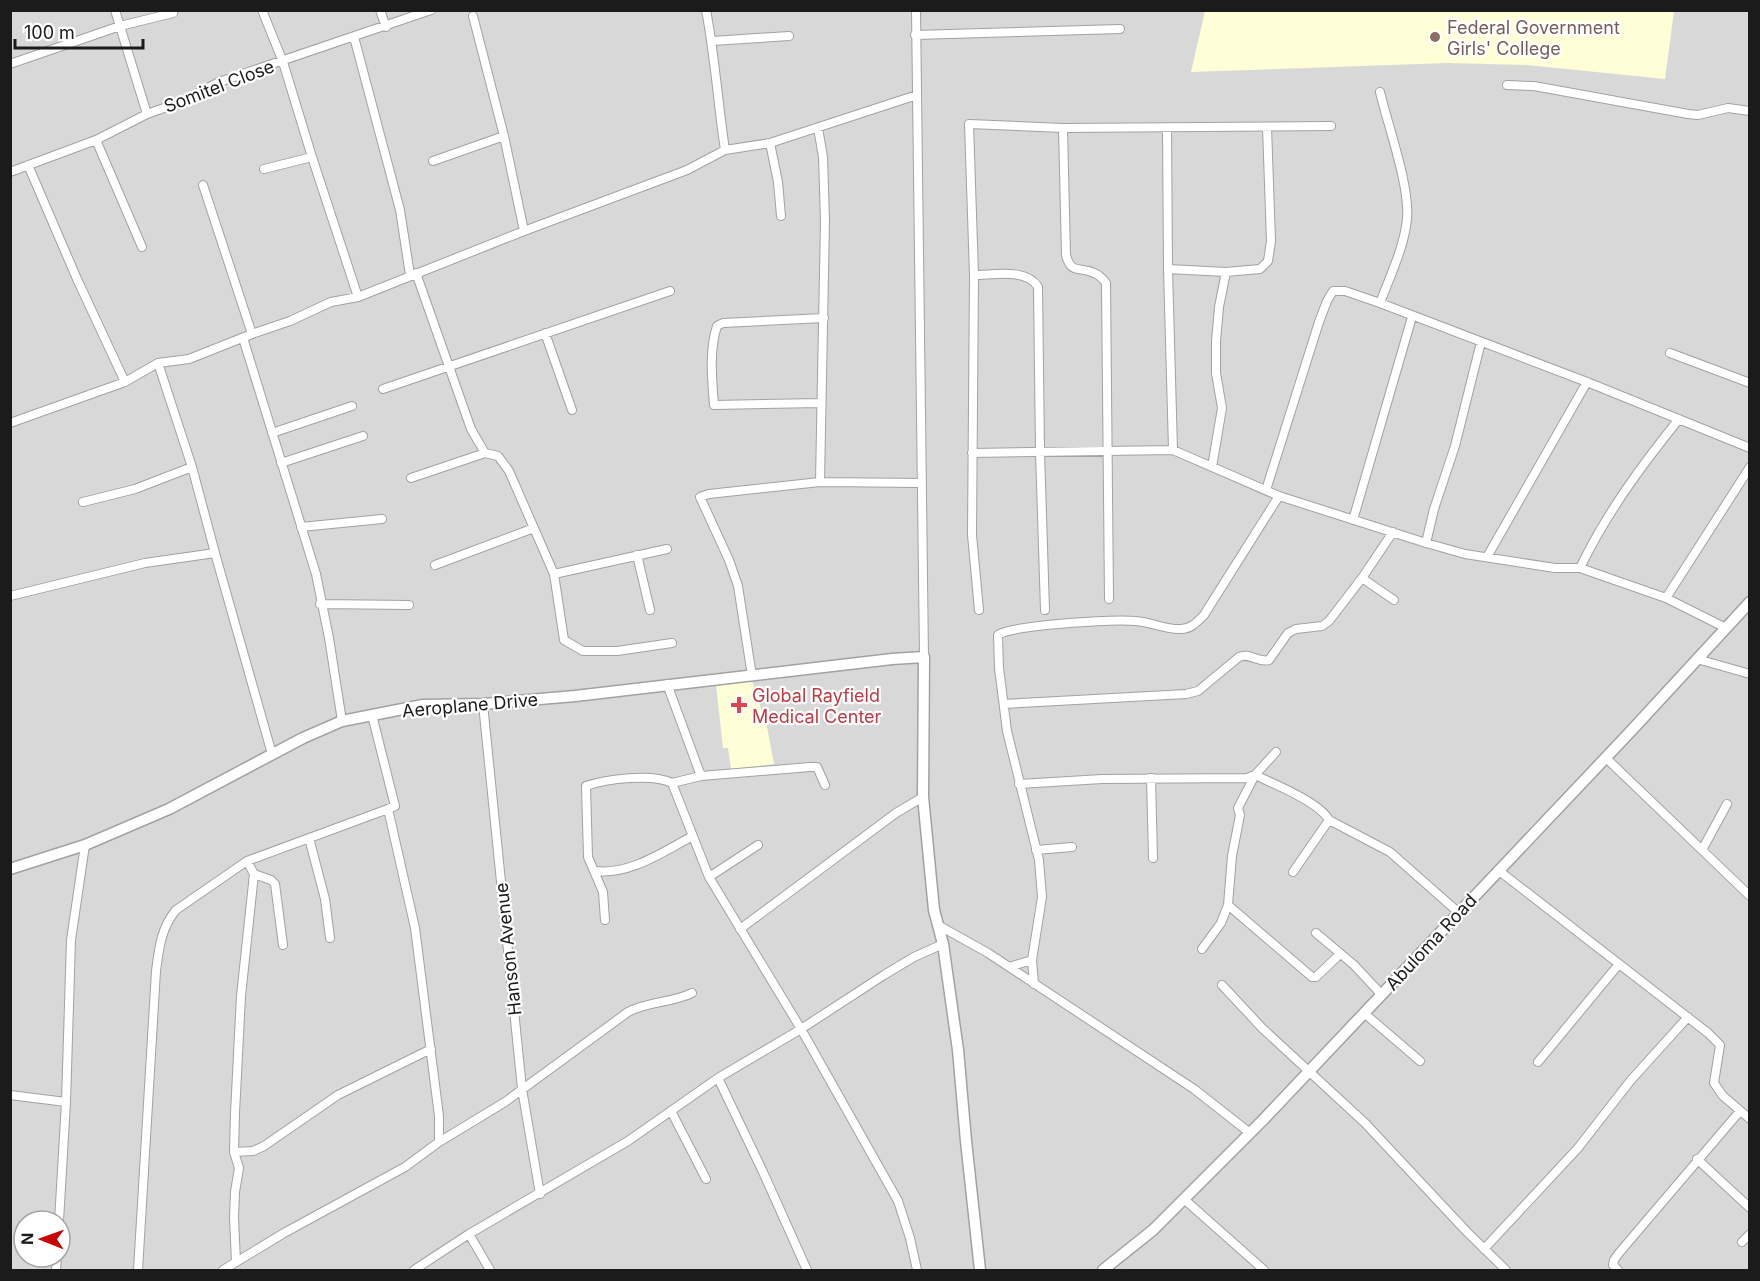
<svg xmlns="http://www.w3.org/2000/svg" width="1760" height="1281" font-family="Inter,sans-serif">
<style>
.residential{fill:#d9d8d8;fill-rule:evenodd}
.education{fill:#feffd7}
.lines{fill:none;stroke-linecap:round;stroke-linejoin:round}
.minor-casing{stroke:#a2a2a2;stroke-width:10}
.tertiary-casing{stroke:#a2a2a2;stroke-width:13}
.minor{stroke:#fff;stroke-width:8}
.tertiary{stroke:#fff;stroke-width:10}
.education-dot{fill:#8d6e63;stroke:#fff;stroke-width:2}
.health-dot{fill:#e0444e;stroke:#fff;stroke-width:2}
.labels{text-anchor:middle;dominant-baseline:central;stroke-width:4.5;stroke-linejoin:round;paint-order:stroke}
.education-label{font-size:18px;fill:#785e54;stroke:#fff;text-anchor:start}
.street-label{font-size:18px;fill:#1b1b1b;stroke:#fff}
.health-label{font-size:18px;fill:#be3a42;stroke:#fff;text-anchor:start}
</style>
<rect width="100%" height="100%" fill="#ede9e0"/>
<path class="residential" d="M10 11H1749V1270H11ZM24 1221H60V1257H24Z"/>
<path class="education" d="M1205 11V10L1674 11 1665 79 1527 65 1447 63 1191 72Z
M751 678 767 727 774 764 731 769 728 748H723L716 684Z"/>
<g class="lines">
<g class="minor-casing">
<path id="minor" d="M115 10 147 114
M262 10 283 62 312 157 358 297
M380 10 386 27
M706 10C715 57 718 104 725 150
M916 10 924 657
M473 16 504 136 524 231
M915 35 1120 29
M354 37 400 210 410 275
M712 41 789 36
M10 64 120 26 173 13 172 10
M1507 85 1534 86 1688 114 1698 115 1728 108 1750 111
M818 128 823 157 825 221 820 482
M1063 128 1066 255C1071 275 1080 266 1094 273 1100 275 1103 279 1106 283L1109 599
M1167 128 1168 269 1173 450
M96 140 142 247
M770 143 778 182 781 216
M433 161 504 136
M28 165 77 279 125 382
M264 169 312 157
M10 172 96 140 147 114 181 102 219 82 431 10
M203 185 252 334
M1168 269 1226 272 1260 269 1268 261 1271 241 1267 127
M416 273 471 429 485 453
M974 275C994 275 1027 268 1038 287L1040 452 1045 610
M1380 303C1390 276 1404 248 1407 219 1410 186 1388 126 1380 92
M545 333 572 410
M243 338 316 574 329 638 342 721
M1670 353 1750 383
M383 389 670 291
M821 403 714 405C712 380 709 350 717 326L723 323 824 318
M10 423 125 382 158 363 189 359 252 334 290 321 331 302 358 297 524 231 687 170 725 150 770 143 917 95
M272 433 352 406
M972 453 1173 450 1279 496 1426 543 1465 554 1555 568H1580L1666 598 1726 628
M281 463 363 436
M1212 467 1222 408 1216 373V341L1219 307 1226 272
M411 478 485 453 498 456 509 471 554 574 564 640 583 651H617L672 643
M1266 490 1319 322 1327 301 1333 291H1345L1380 303 1587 382 1750 448
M83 502 135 489 192 467
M1353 520 1412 317
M301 527 382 519
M1393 532 1362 578 1394 600
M1426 543 1434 509 1455 446 1481 342
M215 553 272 754
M637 555 650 610
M1487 557 1587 382
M435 565 534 528
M1580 568C1606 514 1641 466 1679 419
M554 574 667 549
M10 596 145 563 215 553 192 467 158 363
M1666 598 1750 467
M320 604 409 605
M979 610 972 535 974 275 969 124 1063 128 1331 126
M1697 659 1750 674
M752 676 738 586 729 560 700 497 709 494 820 482 922 483
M667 684 701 776
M483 704 522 1089 540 1194
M1004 704 1186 694 1198 691 1239 657C1250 652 1257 663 1269 660L1288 633 1296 629 1322 626 1329 621 1362 578
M372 715 395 806 388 809 415 928 439 1116V1142
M1606 758 1750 896
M1151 778 1153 858
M672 783 709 877 801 1029 898 1201 910 1238 917 1270
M1019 784 1102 779 1247 778 1255 775C1274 784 1319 802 1329 820L1390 852 1458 912
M309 838 325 899 330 938
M1036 850 1072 847
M1702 850 1727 804
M1498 870 1708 1033 1720 1045 1714 1083 1723 1096 1750 1119
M595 871C631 875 662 852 693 836
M1293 872 1329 820
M254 874 271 880 275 884 283 945
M709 877 758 845
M1228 905 1312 977H1316L1340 954
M605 920 603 892 588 857 586 786C606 779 653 773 672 783L701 776 810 767H817L825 785
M938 925 988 953 1194 1089 1250 1133
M740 929 896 813 923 797
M1316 933 1354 965 1382 995
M1202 949 1221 923 1228 905 1232 856 1240 815 1238 808 1255 775 1276 752
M1009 967 1032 960
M1034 984 1032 960 1042 897 1039 860 1007 731 999 668 998 635C1012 625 1114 619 1136 621 1151 622 1166 630 1181 629 1191 629 1197 622 1204 615L1279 496
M1222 985 1262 1028 1365 1123 1467 1232 1506 1270
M1364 1013 1420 1061
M1538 1062 1619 964
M718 1078 763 1172 807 1270
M10 1095 66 1102
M671 1111 706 1179
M234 1152 253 1151 264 1146 338 1095 431 1049
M1697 1159 1750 1208
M1185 1200 1264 1270
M59 1221 66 1102 71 940 85 845
M469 1234 490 1270
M1742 1242 1750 1234
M1484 1249 1578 1148 1631 1080 1688 1017
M236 1262 234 1218 235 1192 239 1168 234 1152 235 1113 241 996 254 874 247 861
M56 1270 57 1257
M138 1270 156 971C159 948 161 928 176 910L247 861 388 809
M223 1270 284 1233 405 1167 439 1142 505 1102 628 1012C649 1001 672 1003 692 993
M414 1270 469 1234 628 1141 718 1078 801 1029 884 975 914 957 943 944
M1618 1270 1613 1265 1614 1260 1619 1253 1740 1111"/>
</g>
<g class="tertiary-casing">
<path id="tertiary" d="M10 869 85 845 169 809 303 738 342 721 423 705 483 704 575 696 892 659 924 657 923 797 934 910 943 944 958 1050 966 1141 980 1270
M1103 1270 1153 1230 1263 1120 1631 731 1750 602"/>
</g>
<use href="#minor" class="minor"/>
<use href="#tertiary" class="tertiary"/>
</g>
<circle class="education-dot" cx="1435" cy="37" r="6"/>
<path class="health-dot" d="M736 696h6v6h6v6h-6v6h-6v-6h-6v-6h6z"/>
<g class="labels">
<g class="education-label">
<text x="1447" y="27">Federal Government<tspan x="1447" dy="21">Girls' College</tspan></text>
</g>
<g class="street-label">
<text transform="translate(219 86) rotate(-21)">Somitel Close</text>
<text transform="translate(470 705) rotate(-5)">Aeroplane Drive</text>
<text transform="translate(1431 942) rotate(-47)">Abuloma Road</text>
<text transform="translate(508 949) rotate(-96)">Hanson Avenue</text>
</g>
<g class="health-label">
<text x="752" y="695">Global Rayfield<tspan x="752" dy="21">Medical Center</tspan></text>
</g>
</g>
<rect width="1760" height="1281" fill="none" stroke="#1b1b1b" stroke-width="24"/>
<g transform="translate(42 1239) rotate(271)"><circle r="28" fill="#ffffff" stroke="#a4a4a4" stroke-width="1.5"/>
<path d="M0-4.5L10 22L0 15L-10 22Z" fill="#c60400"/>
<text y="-9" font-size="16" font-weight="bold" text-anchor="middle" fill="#1b1b1b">N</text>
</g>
<path d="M15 39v9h128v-9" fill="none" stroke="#1b1b1b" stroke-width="3"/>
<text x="24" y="39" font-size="18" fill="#1b1b1b" stroke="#ffffff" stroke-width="4.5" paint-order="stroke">100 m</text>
</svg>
